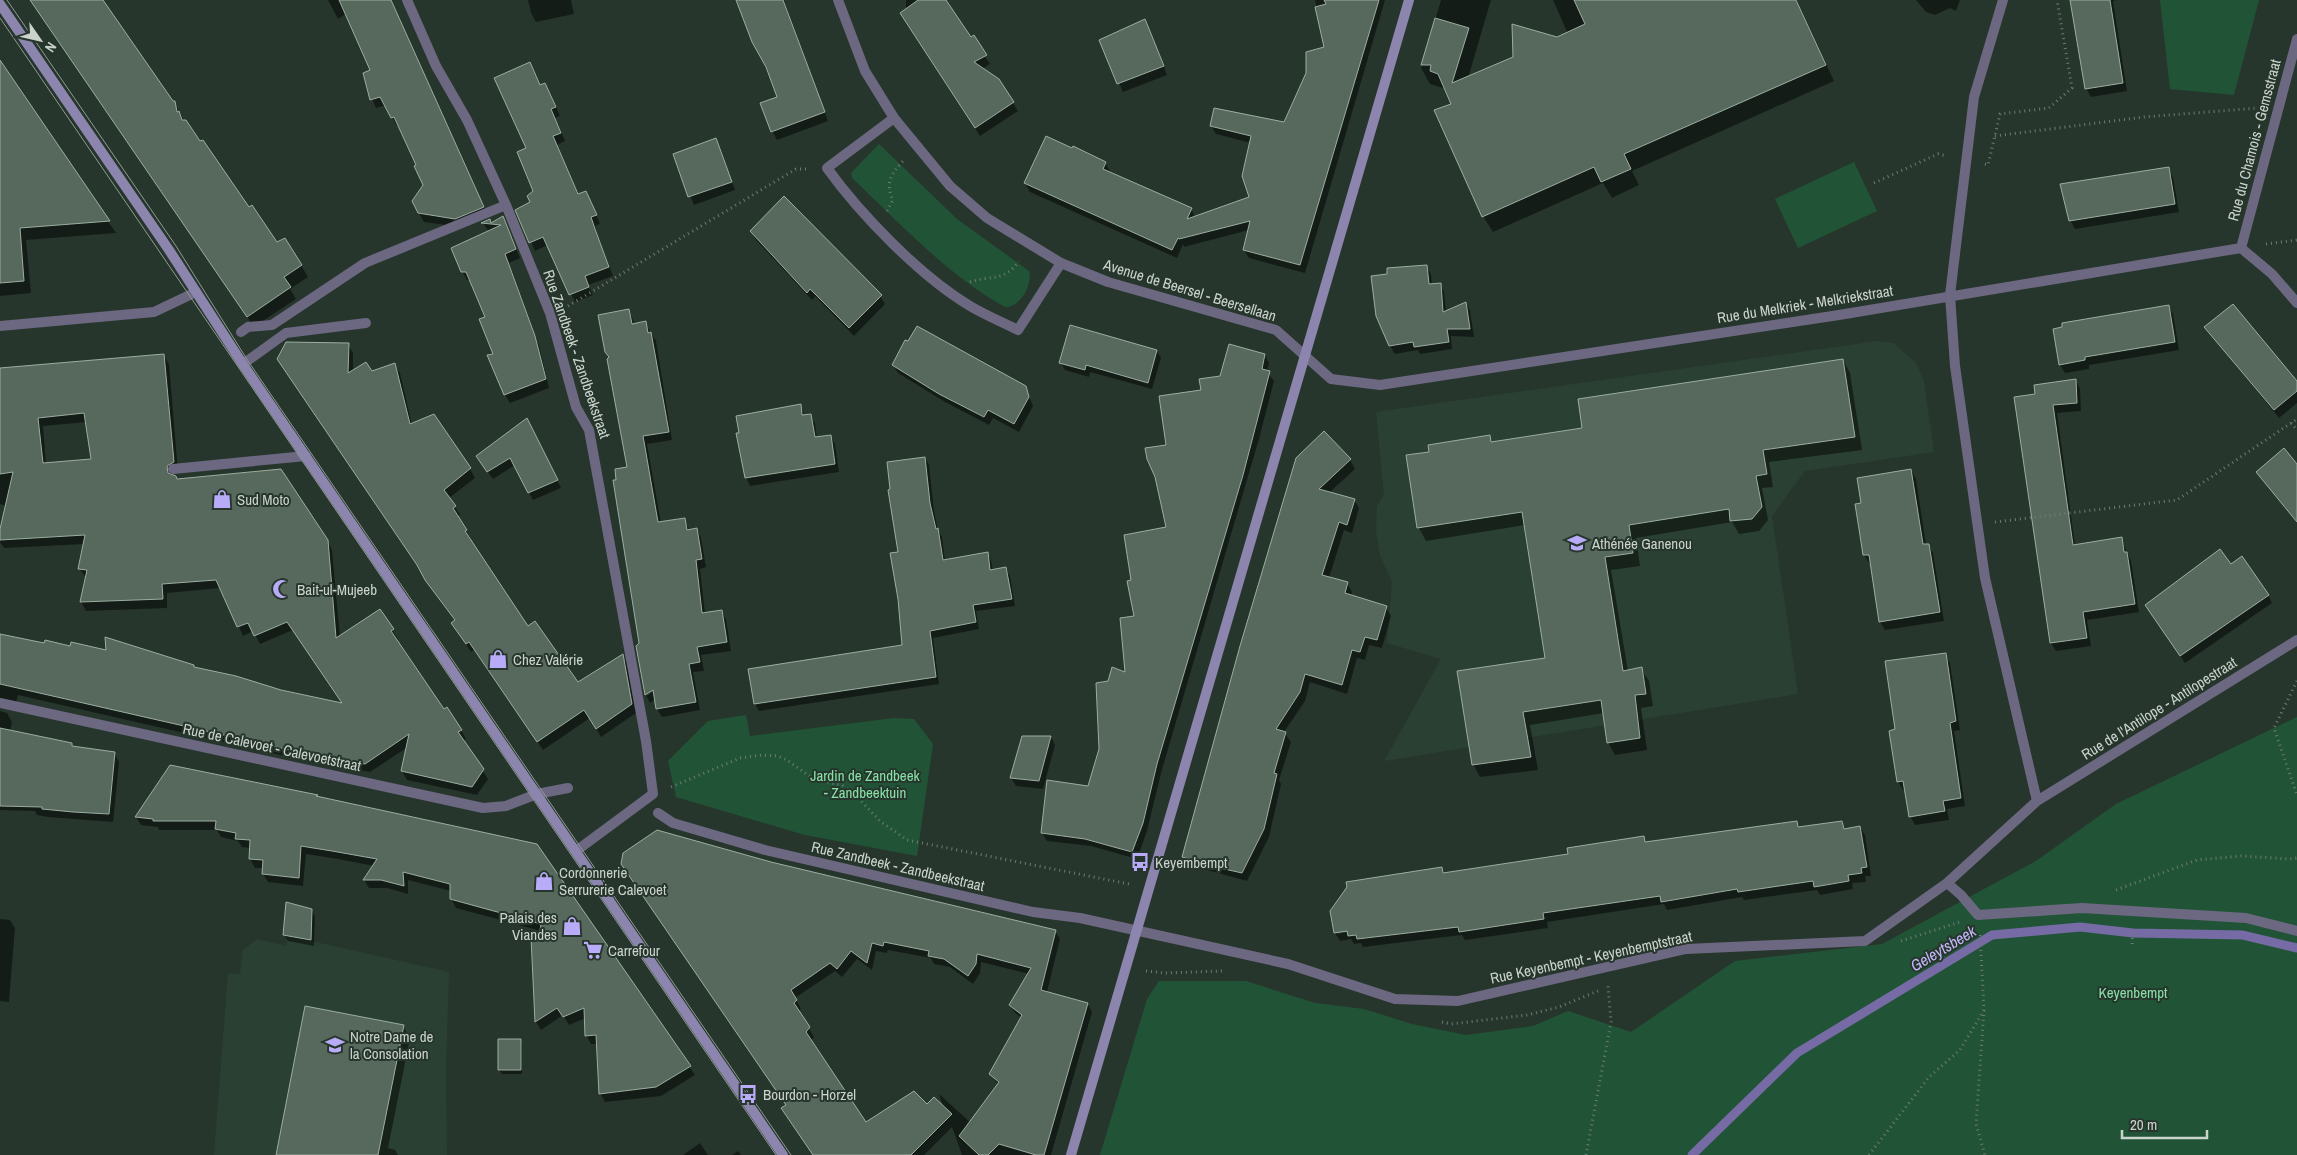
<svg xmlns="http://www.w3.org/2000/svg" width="2297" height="1155" font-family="'Archivo Narrow',sans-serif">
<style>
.built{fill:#2a4032}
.green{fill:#215436}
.shadow{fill:#0007;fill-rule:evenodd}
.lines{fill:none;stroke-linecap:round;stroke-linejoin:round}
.stream{stroke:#766ba5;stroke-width:9}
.building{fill:#57695d;stroke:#9baea0;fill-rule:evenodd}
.path{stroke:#6e7b73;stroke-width:3;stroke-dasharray:1 4;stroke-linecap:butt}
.lane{stroke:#6c6881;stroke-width:10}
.street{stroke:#6c6881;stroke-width:10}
.secondary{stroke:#8c85ae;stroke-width:10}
.tram{stroke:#8f9b93;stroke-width:1}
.labels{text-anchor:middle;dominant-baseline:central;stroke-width:4;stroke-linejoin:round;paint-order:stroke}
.street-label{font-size:15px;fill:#cad4cd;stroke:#27362c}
.poi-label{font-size:15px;fill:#cad4cd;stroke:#27362c;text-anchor:start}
.park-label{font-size:15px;fill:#87e0a7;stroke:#27362c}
.water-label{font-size:16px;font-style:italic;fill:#c3b8fb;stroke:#27362c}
</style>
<rect width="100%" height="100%" fill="#27362c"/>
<path class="built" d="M1878 341 1894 343 1916 363 1924 381 1934 452 1805 471 1772 516 1798 694 1384 761 1441 659 1387 643 1392 582 1380 555 1376 531 1377 506 1384 495 1376 412Z
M289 936 449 972 446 1069 447 1155H214L228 973 240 974 243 950 257 939 286 946Z"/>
<path class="green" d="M2160 0H2259L2234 95 2170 89Z
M879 144 957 219 1029 271C1033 284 1020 308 1005 307 947 275 900 223 852 178L851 173Z
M1854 162 1877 211 1798 248 1775 199Z
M746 715 750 736 894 718 914 719 933 744 917 856 805 835 676 797 668 761 708 721Z
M2297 717V1155H1100L1147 999 1159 981H1246L1315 1003 1364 1009 1412 1024 1466 1035 1533 1026 1568 1011 1631 1032 1735 961 1882 944 2036 861 2116 804Z"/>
<path class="shadow" d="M30 0H94L172 103 174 102 184 121 248 208 277 244 301 265 308 277 290 289 296 299 254 327Z
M328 0H390L488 215 460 227 424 222 419 213 424 185 418 166 399 125 397 126 386 105 376 108 372 99V70L346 14 338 19Z
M528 0H571L574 14 536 22 531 13Z
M738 0H784L828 121 777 140 772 131 778 97Z
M906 0H945L990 64 982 69 998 80 1018 111 980 136 906 21Z
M1315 0H1385L1305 273 1249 258 1244 250 1249 230 1184 247 1183 244 1177 258 1030 192 1025 183 1105 163 1110 171 1109 173 1191 209 1195 217 1250 198 1251 143 1216 134 1211 126 1285 123 1326 48Z
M1441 0H1491L1468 78 1572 43 1553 0H1797L1834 81 1632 171 1639 185 1612 198 1603 183 1493 232 1483 216 1453 104 1446 89 1430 84 1421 68Z
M1916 0H1960L1956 11 1950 8 1935 15 1926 12Z
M2072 0H2117L2113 1 2127 91 2091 97 2086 88Z
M1149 29 1167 75 1123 92 1101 40Z
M0 62 116 233 26 240 31 293 0 296Z
M530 63 541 86 545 84 550 93 560 116 555 118 565 141 557 145 579 195 586 192 590 200 600 224 595 226 599 239 613 276 588 285 593 295 575 302 548 245 535 251 517 210 531 203 534 192 528 149Z
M716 140 735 190 694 205 674 155Z
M2168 168 2173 177 2179 212 2075 229 2070 220Z
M503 218 520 258 509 263 539 346 549 388 510 403 505 395 487 318 471 280H467L462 271 489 232 483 223 489 221 491 224Z
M751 231 880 296 885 304 854 336 815 296 812 300 756 240Z
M1426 266 1431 274 1432 285 1440 284 1444 292 1446 312 1466 303 1470 311 1474 337 1451 336 1452 349 1420 354 1418 350 1395 354 1390 346Z
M2168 306 2173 314 2179 350 2089 365V369L2065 373 2060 365Z
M629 310 635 325 645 323 656 341 672 440 647 444 661 523 684 519 690 531 697 529 701 538 706 567 700 569 705 613 721 611 726 619 731 651 701 655 704 671 693 672 700 710 662 717 657 709 656 699 650 703 646 695 637 646 641 644 618 481 629 468ZM659 687 647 696V693Z
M2206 328 2297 383V403L2279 418Z
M348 344 353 353V372L371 373 395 365 400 373 412 425 433 416 470 469 475 478 449 498 460 515 457 517 471 539 469 540 527 628 578 684 623 656 627 664 636 713 601 737 590 718 543 750 474 650 471 652 458 632 455 621 431 588 422 571 283 368Z
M1157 351 1161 358 1152 389 1090 372 1089 377 1065 370 1061 363Z
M163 355 169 364 178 471 170 475 177 480 327 540 332 550 340 637 392 630 398 639 396 640 443 711 461 730 466 739 463 741 488 779 477 795 407 780 402 771 408 747 370 772 315 761V763L18 695 15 707 4 705 0 709V635L45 644 194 668 277 691 344 705 293 630 260 644 253 631 243 636 221 588 167 593V608L86 611 81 602 86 578 79 568 85 544 4 548 0 542 7 506 0 504V369ZM87 422 92 460 46 464 43 426Z
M1265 355 1269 363 1267 372 1274 381 1259 439 1161 773 1147 831 1137 859 1091 846 1047 841 1042 833 1089 788 1100 749 1109 683 1127 673 1136 617 1132 582 1168 528 1167 446 1202 391 1221 377Z
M1843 360 1850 373 1862 450 1769 462 1773 487 1762 488 1768 520 1759 531 1739 534 1732 522 1636 538 1640 566 1611 570 1628 671 1641 669 1649 681 1653 706 1641 708 1647 750 1615 755 1608 742 1604 713 1530 725 1538 770 1480 777 1473 764 1546 659 1525 525 1426 541 1419 528 1407 456 1431 453 1489 437 1493 443 1584 429Z
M893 365 1025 387 1033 406 1019 432 993 418 989 425 945 402 898 373Z
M2076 380 2080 389 2081 411 2057 413 2075 545 2121 539 2131 561 2139 612 2087 620 2091 646 2056 651 2051 643 2016 398 2036 395Z
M800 405 805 416 810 415 815 423 817 438 830 436 835 444 839 472 750 486 746 477Z
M531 427 561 488 533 500 515 465 493 479 482 464Z
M925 458 929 465 934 511 938 530 942 537 945 561 987 553 991 560 993 571 1006 569 1010 576 1015 606 976 611 979 629 933 638 939 684 759 711 755 704 904 646 899 553Z
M1297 458 1350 460 1355 469 1329 493 1354 500 1359 508 1352 533 1344 530 1329 578 1347 583 1352 592 1351 596 1386 607 1391 616 1382 648 1369 645 1365 660 1357 658 1347 694 1310 682 1305 701 1284 732 1291 742 1279 780 1281 784 1269 837 1247 881 1189 865 1184 856Z
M1911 470 1916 479 1926 545H1928L1933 553 1944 621 1885 630 1880 622 1872 563H1869L1864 555 1862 504Z
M2268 595 2272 603 2185 663 2151 613Z
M1945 655 1950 663 1960 730 1954 731 1965 806 1947 809 1949 820 1915 825 1910 816 1906 790H1903L1898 782Z
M0 711 7 713 12 722 10 732 73 747 114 753 119 762 113 822 48 817 37 815 35 811 0 810Z
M1051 737 1055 745 1043 789 1016 786 1011 778Z
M170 767 318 796 319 798 537 845 695 1075 661 1096 605 1102 600 1093 598 1044H591L586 1035V1018L569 1025 563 1015 541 1030 536 1022 532 938H540L541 931 456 908 451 899V891L408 880V894L387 888H369L364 880 374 866 338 859 306 854 303 886 268 882 263 874 264 868H255L250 859 251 848 242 847 238 841 221 837 217 830H159L158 827 141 825 136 817Z
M1796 822 1800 828 1841 822 1846 830 1860 827 1865 835 1871 876H1865L1866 882 1852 883 1853 889 1820 895 1817 890 1744 900 1742 897 1667 910 1664 904 1547 922 1548 928 1465 940 1462 935 1363 947 1361 943 1354 944 1351 939 1340 941 1335 933 1332 911 1348 887V883L1441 868 1445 873 1570 855 1568 849 1643 837 1647 843ZM1353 929 1354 931 1337 934V931Z
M770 864 1055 931 1060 939 1047 992 1088 1004 1092 1012 1051 1155H962L952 1127 924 1155H815L787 1106ZM888 950 931 958 934 964 950 967 973 984 980 973 981 962 1029 974 1010 1005 1015 1013 1022 1018 990 1074 999 1085 971 1123 939 1094 944 1109 927 1106 866 1124 811 1040 814 1037 798 1011 801 1009 795 998 835 971 842 977 857 959 872 970 876 951 887 953Z
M312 910 315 917 314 946 288 941 284 934Z
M0 919 10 920 15 928 9 1002 0 1001Z
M403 1026 410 1038 388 1148 395 1150 398 1155H278Z
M520 1041 522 1044V1074H502L499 1070Z
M700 1143 708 1155H683Z
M738 1151 741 1155H732Z"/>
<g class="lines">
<path class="stream" d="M1692 1155 1797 1053 1992 935 2080 927 2133 933 2243 935 2297 948"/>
</g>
<path class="building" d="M30 0H103L173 101H175L177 112 179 111 182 120H186L200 141 203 140 249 207 252 205 277 242 285 238 302 265 284 277 291 287 247 317Z
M339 0H391L484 207 455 219 418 213 412 201 423 185 414 166 416 165 394 117 391 118 380 97 370 100 363 73 370 70Z
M736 0H783L825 112 771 132 760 103 777 97 766 67 752 42Z
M918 0H946L971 37 974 35 987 55 974 62 999 79 1014 102 975 128 900 13Z
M1324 0H1379L1300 265 1243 250 1250 221 1179 239 1178 238 1172 250 1024 183 1046 136 1072 148 1073 146 1106 162 1103 169 1192 208 1187 219 1249 197 1242 176 1251 136 1210 126 1214 108 1284 122 1306 73V52L1324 47 1315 7 1326 4Z
M1574 0H1796L1826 65 1624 154 1631 169 1601 182 1594 167 1482 217 1434 110 1451 104 1438 74 1430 71 1431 65H1421L1435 18 1469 28 1452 83 1513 57 1512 24 1557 37 1585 24Z
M2070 0H2110L2123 83 2085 89Z
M1145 19 1164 66 1117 84 1099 40Z
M0 60 110 221 20 228 24 281 0 283Z
M530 62 540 85 545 83 556 107 551 109 561 133 553 136 578 194 586 191 597 215 591 217 595 229 609 267 585 276 589 287 569 295 543 237 529 243 515 210 530 202 527 196 533 191 517 152 526 148 494 78Z
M716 138 732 182 688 197 673 154Z
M2169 167 2175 204 2069 221 2060 184Z
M784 196 882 295 849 328 810 289 807 293 750 231Z
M503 216 516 249 505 254 535 336 546 379 504 395 487 355 493 354 479 319 485 317 466 272H461L451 248 501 225 481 223 490 219 491 223Z
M1427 265 1429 284 1441 283 1443 312 1466 302 1470 329H1447L1449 342 1414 347 1413 342 1389 346 1376 316 1371 276 1387 274V268Z
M2233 304 2297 381V391L2274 410 2204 327Z
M2169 305 2175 342 2085 357V360L2059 365 2053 329 2062 327V323Z
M629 309 632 324 646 321 648 333 651 332 669 432 643 436 658 522 685 518 687 530 697 528 702 559 696 560 702 613 722 610 727 642 697 647 700 662 689 664 696 702 656 709 653 690 645 695 636 646 639 643 613 480H616L615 469 627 467 607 359 609 357 605 352 598 315Z
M1070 325 1157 350 1148 383 1086 365 1085 370 1059 363Z
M917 326 1026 386 1029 397 1014 424 988 410 984 417 939 394 892 365 905 340 908 341Z
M286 342 349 343 348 373 366 362 372 371 395 363 410 424 434 414 471 468 444 490 456 506 453 508 467 530 465 531 528 626 535 621 578 682 623 654 632 704 596 729 584 710 537 742 469 642 466 644 451 623 455 620 425 580 417 565 277 359Z
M1229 344 1265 354 1262 369 1270 371 1243 475 1157 764 1143 823 1132 852 1085 839 1041 833 1047 780 1088 786 1099 749 1096 683 1108 681 1112 667 1125 672 1120 618 1134 616 1127 581 1131 580 1124 535 1166 527 1155 477 1147 459 1145 448 1166 445 1159 396 1201 390 1199 379 1220 376Z
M164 354 174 462 167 466 168 473 176 476 177 479 281 469 328 540 336 638 380 609 394 629 391 631 444 709 447 707 462 730 458 732 484 769 472 787 401 771 409 734 365 764 311 753V755L0 684V634L44 643 45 640 70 646 71 642 106 650 105 637 194 665V667L236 676 281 690 342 703 287 622 254 636 248 623 237 627 216 580 162 584 163 599 80 602 87 570 78 569 85 535 0 540V529L13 472 0 474V368ZM84 413 91 459 43 463 38 418Z
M1843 359 1855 437 1763 450 1767 474 1756 476 1762 507 1752 519 1730 521 1729 509 1629 525 1633 553 1605 557 1623 671 1642 667 1646 694 1635 695 1640 738 1607 743 1601 700 1523 712 1531 757 1472 765 1457 671 1545 658 1522 512 1417 528 1406 455 1429 452 1428 445 1490 435 1491 442 1582 428 1578 399Z
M2076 379 2077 403 2053 405 2073 545 2122 537 2124 552H2127L2135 604 2083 612 2087 638 2050 643 2014 397 2035 394 2034 385Z
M801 404 802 415 811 414 815 437 831 435 835 464 745 478 736 433H739L736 416Z
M527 418 558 480 528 493 510 458 487 472 476 456Z
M1324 431 1351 459 1319 489 1355 499 1347 525 1339 522 1322 575 1348 582 1345 593 1387 606 1377 640 1365 637 1360 652 1352 650 1342 685 1305 674 1300 692 1276 729 1286 732 1274 773 1277 774 1264 829 1242 873 1220 868 1182 857 1240 646 1296 458Z
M2284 448 2297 464V522L2256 472Z
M925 457 930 503 936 529 938 528 943 560 988 552 990 570 1006 567 1012 599 973 605 976 622 930 631 936 677 754 704 748 669 902 645 898 599 890 553 898 552 888 490 890 489 887 462Z
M1911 469 1923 544H1929L1940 612 1879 622 1869 555H1863L1859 529 1855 504 1861 503 1857 478Z
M2220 549 2231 564 2242 556 2269 595 2180 656 2145 605Z
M1946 653 1956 721 1950 723 1961 798 1943 801 1945 811 1909 817 1903 781 1897 782 1889 731 1895 729 1885 661Z
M0 728 72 743V746L115 752 109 814 73 812 42 809V807L0 806Z
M1022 736H1051L1039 781 1010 778Z
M170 765 318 795 316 796 537 844 691 1066 656 1087 599 1094 596 1035 585 1036 584 1008 563 1017 557 1008 535 1022 531 937H539L541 924 450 899V884L403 872 404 886 381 880H363L377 859 332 851 301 846 299 878 262 874 263 860 249 859 250 840 235 839 236 833 215 829 216 821H153V819L135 817Z
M1797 821 1798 827 1842 821 1844 829 1860 826 1867 867 1861 868 1862 873 1848 875 1849 881 1814 887 1813 881 1738 892 1737 889 1661 902 1660 896 1543 913 1544 919 1459 932 1458 927 1357 939 1356 935 1348 936 1347 931 1334 933 1330 911 1347 887 1346 882 1442 867 1443 873 1568 854 1567 848 1644 836 1645 842Z
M657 830 771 862 1056 930 1041 990 1088 1003 1044 1155H1036L999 1144 988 1155H979L959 1136 999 1082 989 1074 1022 1015 1009 1005 1031 968 977 954 976 964 968 976 944 959 928 956 929 951 884 942 883 946 872 943 867 963 851 951 837 969 830 963 791 990 797 1000 794 1003 810 1027 806 1032 866 1122 914 1091 927 1104 934 1097 952 1114 911 1155H813L781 1108 786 1105 621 864 623 853Z
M286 902 312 909 311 940 283 935Z
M305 1006 404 1025 378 1155H276Z
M498 1039H521V1070H498Z"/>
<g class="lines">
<path class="path" d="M1995 136 2144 117 2258 108
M1985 164 1988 165 2000 114 2049 108 2072 88 2057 0
M1874 183 1938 154 1947 156
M887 211 893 200C885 183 891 174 903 161
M2266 244 2297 240
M970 282C992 275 1004 282 1019 261
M568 306 796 169H809
M2291 423 2297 430
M1995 522 2177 500 2297 419
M2297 681 2274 728 2297 795
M671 787 740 758 762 755 778 756 787 760 812 778 843 786 860 800 880 821 907 840 1129 884
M2116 890 2197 860 2241 856 2290 859 2297 858
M1980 935 1984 1010 1976 1124 1985 1155
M1901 941 1960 922
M2132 944 2133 930
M1146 971 1164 973 1222 971
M1442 1022 1451 1024 1527 1015 1559 1007 1598 991
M1586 1155 1611 1022 1608 986
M1869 1155 1929 1077 1960 1050 1984 1010"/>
<path class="lane" d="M243 364 286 333 366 323
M173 469 306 456
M537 794 568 788"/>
<path class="street" d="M407 0 436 66 467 120 506 205 550 313 576 407 589 430 646 741 653 794 576 851
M838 0 865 71 894 118 950 186 987 218 1061 263 1108 282 1276 330 1331 379 1380 385 1839 315 2241 248 2272 274 2297 303
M2003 0 1974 97 1950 295 1955 366 1985 578 2037 801
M894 118 827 168C861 215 920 276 970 306 985 315 1002 322 1018 330L1061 263
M2241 248 2297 39
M0 326 154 312 196 292
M241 332 248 327 272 325 365 263 506 205
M0 703 483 808 506 806 537 794
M658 813 673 823 765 850 1033 912 1080 918 1288 964 1395 999 1458 1001 1686 949 1865 941 1947 883 2037 801 2297 640
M1947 883 1961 895 1978 915 2082 908 2246 918 2297 931"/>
<path class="secondary" d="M0 4 169 250 242 363 783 1155
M1071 1155 1409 0"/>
<path class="tram" d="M7 0 176 246 248 361 791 1155
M0 18 776 1155"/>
</g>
<defs>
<g id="shop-bare" transform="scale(1.5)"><path d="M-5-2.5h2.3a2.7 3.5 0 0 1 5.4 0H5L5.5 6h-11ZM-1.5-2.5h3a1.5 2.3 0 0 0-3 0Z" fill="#b8abf7" stroke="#27362c" stroke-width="2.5" paint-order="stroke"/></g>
<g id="school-bare" transform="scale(1.5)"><path d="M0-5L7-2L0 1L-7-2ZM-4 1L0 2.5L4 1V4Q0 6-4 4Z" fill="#b8abf7" stroke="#27362c" stroke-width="2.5" paint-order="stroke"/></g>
<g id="mosque-bare" transform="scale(1.5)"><path d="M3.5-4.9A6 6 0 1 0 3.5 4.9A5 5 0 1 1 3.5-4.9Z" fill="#b8abf7" stroke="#27362c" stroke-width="2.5" paint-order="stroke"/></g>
<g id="bus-bare" transform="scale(1.5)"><path d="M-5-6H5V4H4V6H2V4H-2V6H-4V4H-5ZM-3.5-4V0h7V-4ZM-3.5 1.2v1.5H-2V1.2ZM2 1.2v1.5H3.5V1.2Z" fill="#b8abf7" stroke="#27362c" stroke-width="2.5" paint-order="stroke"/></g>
<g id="supermarket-bare" transform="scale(1.5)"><path d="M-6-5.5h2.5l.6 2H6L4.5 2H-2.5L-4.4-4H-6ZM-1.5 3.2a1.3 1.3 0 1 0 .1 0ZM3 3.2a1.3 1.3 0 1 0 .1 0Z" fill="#b8abf7" stroke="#27362c" stroke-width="2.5" paint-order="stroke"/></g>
</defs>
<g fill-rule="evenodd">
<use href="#shop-bare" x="222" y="499"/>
<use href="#school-bare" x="1577" y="543"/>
<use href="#mosque-bare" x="282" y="589"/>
<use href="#shop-bare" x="498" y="659"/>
<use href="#bus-bare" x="1140" y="862"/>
<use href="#shop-bare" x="544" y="881"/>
<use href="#shop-bare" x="572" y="926"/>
<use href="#supermarket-bare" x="593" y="950"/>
<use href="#school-bare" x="335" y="1045"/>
<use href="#bus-bare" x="748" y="1094"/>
</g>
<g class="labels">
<g class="street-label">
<text transform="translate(2254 140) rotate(-75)">Rue du Chamois - Gemsstraat</text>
<text transform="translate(1190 290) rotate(17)">Avenue de Beersel - Beersellaan</text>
<text transform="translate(1805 304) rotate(-9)">Rue du Melkriek - Melkriekstraat</text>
<text transform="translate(577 354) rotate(71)">Rue Zandbeek - Zandbeekstraat</text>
<text transform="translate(2159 708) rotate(-32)">Rue de l'Antilope - Antilopestraat</text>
<text transform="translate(272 747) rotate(12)">Rue de Calevoet - Calevoetstraat</text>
<text transform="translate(898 866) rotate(13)">Rue Zandbeek - Zandbeekstraat</text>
<text transform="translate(1591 957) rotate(-12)">Rue Keyenbempt - Keyenbemptstraat</text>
</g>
<g class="poi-label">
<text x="237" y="499">Sud Moto</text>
<text x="1592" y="543">Athénée Ganenou</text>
<text x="297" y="589">Bait-ul-Mujeeb</text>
<text x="513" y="659">Chez Valérie</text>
<text x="1155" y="862">Keyembempt</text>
<text x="559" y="872">Cordonnerie<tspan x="559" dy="17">Serrurerie Calevoet</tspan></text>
<text x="557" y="917" text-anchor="end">Palais des<tspan x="557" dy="17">Viandes</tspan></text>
<text x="608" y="950">Carrefour</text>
<text x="350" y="1036">Notre Dame de<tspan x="350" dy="17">la Consolation</tspan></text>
<text x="763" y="1094">Bourdon - Horzel</text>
</g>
<g class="park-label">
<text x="865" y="775">Jardin de Zandbeek<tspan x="865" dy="17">- Zandbeektuin</tspan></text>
<text x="2133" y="992">Keyenbempt</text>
</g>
<g class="water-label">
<text transform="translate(1943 948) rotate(-31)">Geleytsbeek</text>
</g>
</g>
<g transform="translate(40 40) rotate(124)" stroke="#27362c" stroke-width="4" paint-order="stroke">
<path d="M0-4L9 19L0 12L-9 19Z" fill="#cad4cd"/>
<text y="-8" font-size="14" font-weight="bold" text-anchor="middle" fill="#cad4cd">N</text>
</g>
<path d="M2122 1130v8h85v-8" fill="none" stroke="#cad4cd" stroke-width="2.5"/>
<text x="2130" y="1130" font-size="15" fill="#cad4cd" stroke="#27362c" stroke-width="4" paint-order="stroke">20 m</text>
</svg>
